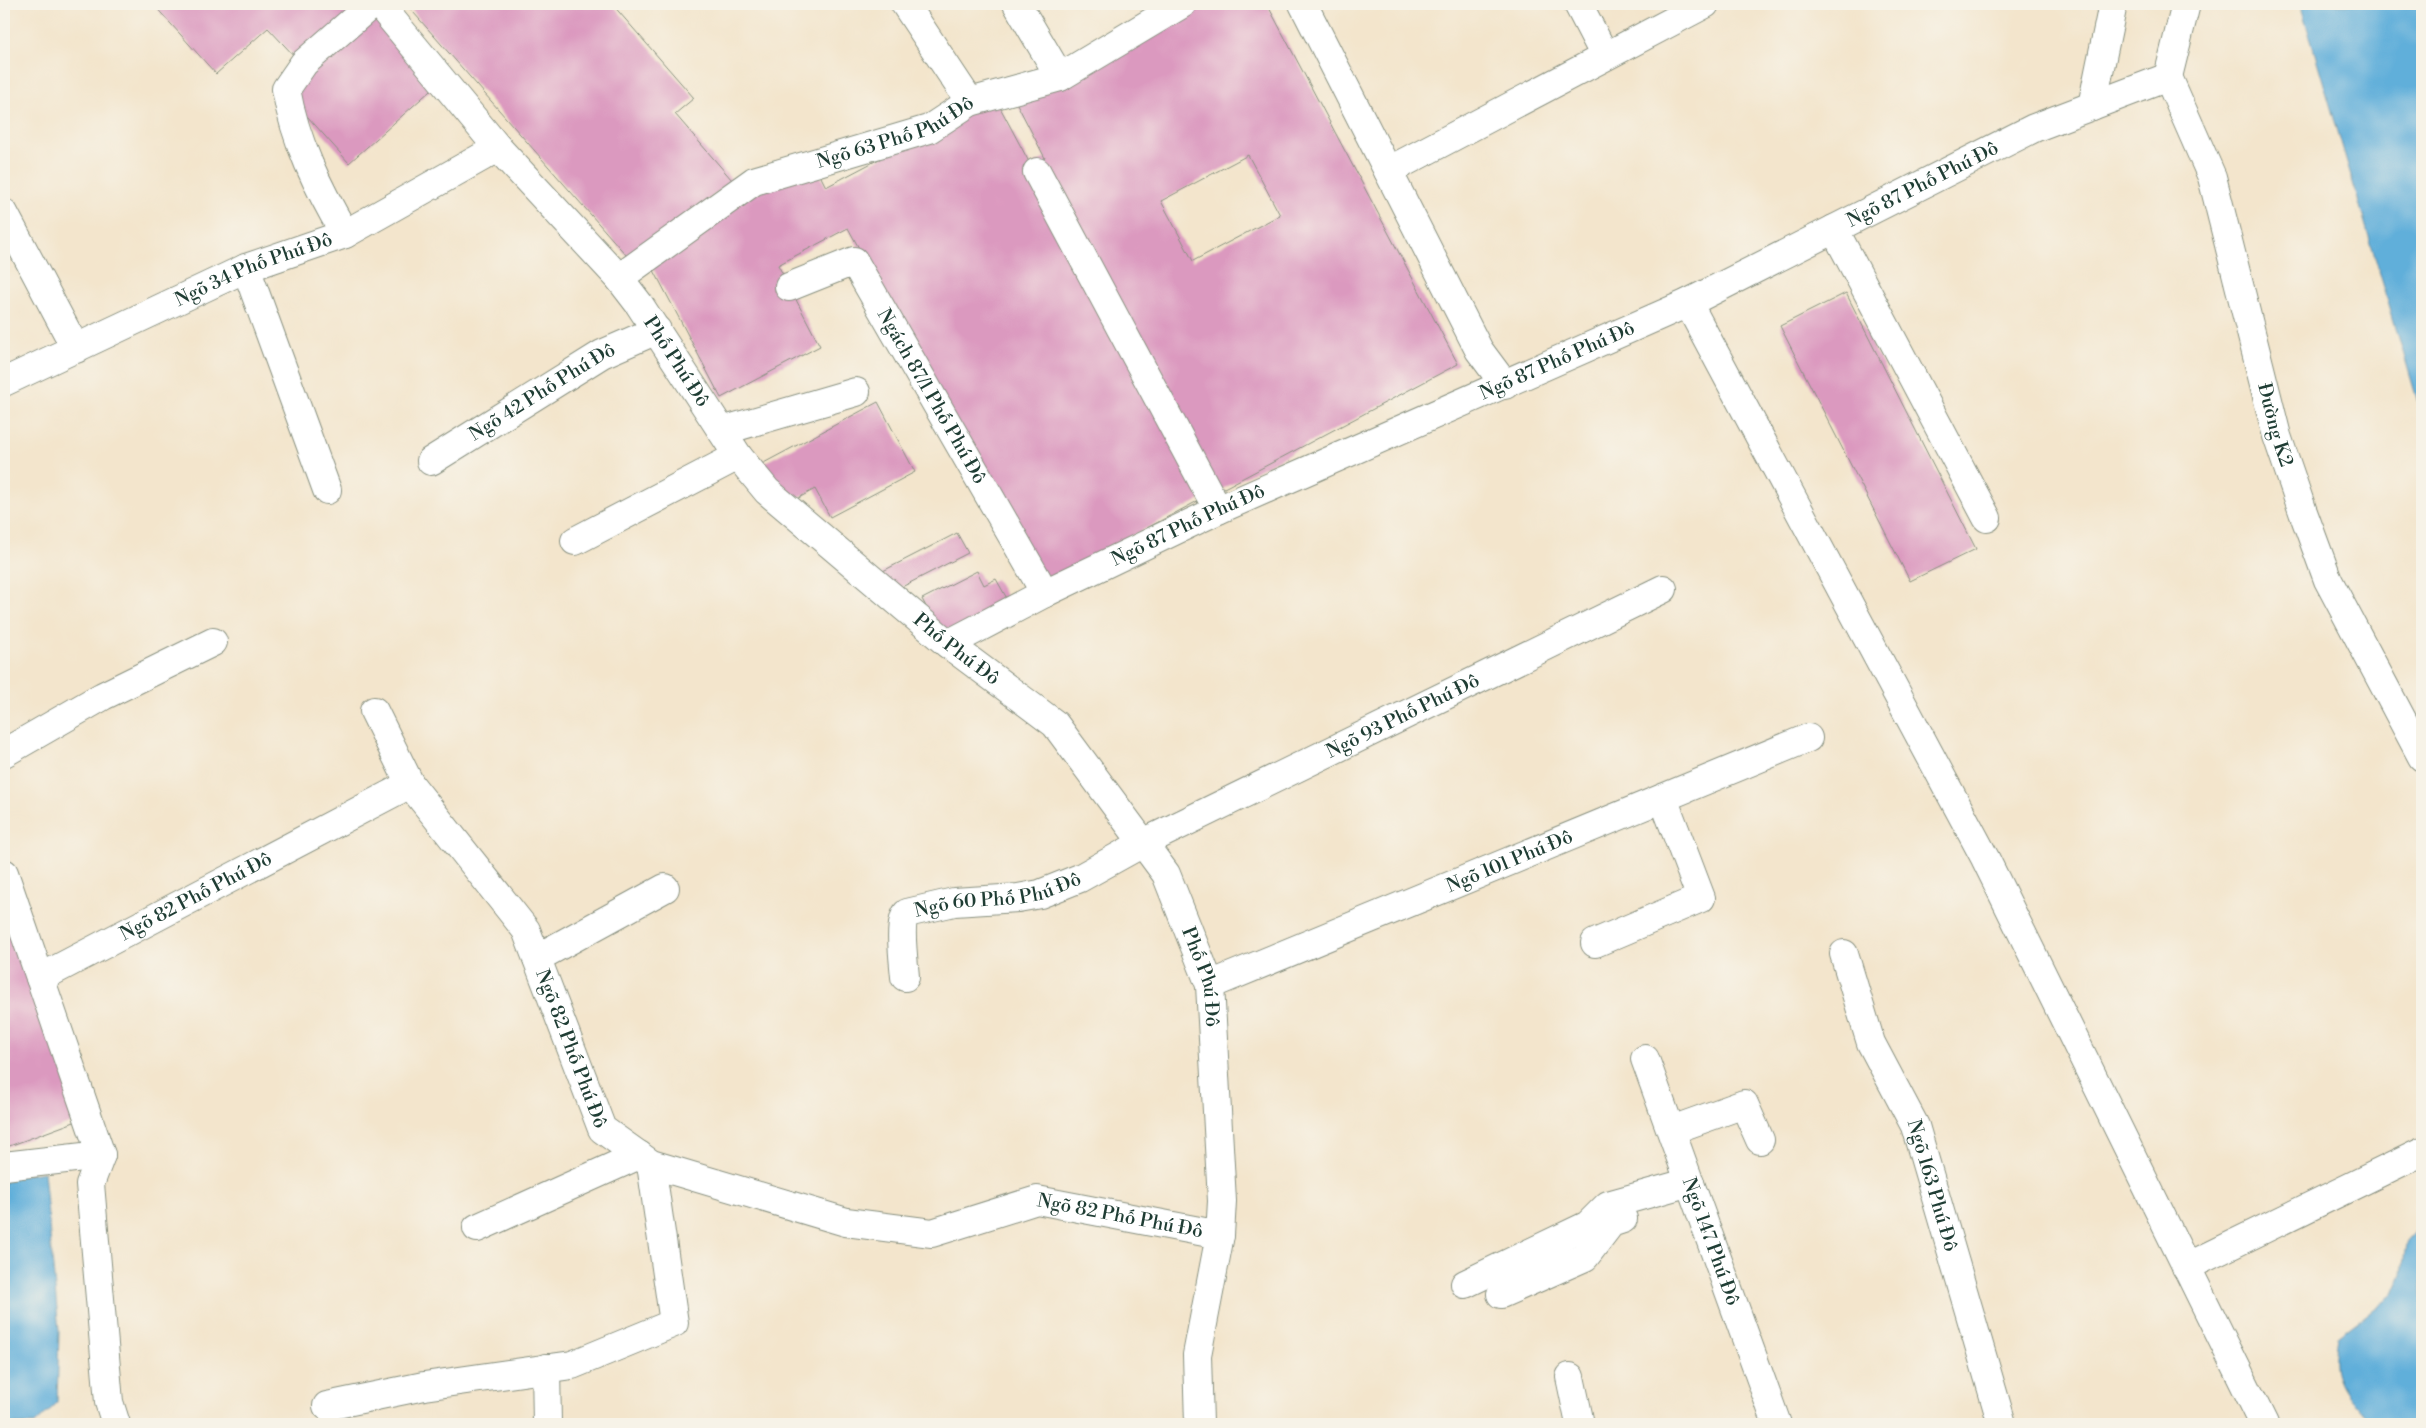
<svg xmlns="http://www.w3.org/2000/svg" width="2426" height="1428" font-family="'Libre Bodoni',serif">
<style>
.water{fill:#61afda;stroke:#407687}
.building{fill:#db99bf;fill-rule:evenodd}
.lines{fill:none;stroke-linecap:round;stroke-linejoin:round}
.minor-casing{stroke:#899180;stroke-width:30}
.minor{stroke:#fff;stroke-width:28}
.labels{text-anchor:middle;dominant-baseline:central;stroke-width:4.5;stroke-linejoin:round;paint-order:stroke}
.street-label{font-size:19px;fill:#1f3d34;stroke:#f7f3e8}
</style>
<rect width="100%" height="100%" fill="#f7f3e8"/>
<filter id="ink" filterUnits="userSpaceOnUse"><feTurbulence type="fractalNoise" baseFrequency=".02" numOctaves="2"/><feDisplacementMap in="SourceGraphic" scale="10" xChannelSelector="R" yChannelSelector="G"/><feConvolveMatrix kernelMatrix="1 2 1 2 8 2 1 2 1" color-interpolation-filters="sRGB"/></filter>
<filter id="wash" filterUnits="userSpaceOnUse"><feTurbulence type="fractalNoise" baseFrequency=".0096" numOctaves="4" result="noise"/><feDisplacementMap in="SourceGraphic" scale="20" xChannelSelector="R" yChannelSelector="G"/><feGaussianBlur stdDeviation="1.12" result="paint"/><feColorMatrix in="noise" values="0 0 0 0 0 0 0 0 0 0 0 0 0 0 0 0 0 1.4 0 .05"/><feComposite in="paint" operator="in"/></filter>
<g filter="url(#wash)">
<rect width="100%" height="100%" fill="#f3e5cc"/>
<path class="water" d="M2303 4H2422V416L2302 10Z
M44 1172 59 1331 57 1403 35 1424H4V1178Z
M2422 1225V1424H2371C2344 1392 2329 1383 2337 1337L2393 1295 2402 1274 2406 1243Z"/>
<g id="blocks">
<path class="building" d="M153 4H364L299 61 268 28 216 74Z
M406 4H612L694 98 675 114 732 180 634 264Z
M1195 4H1267L1458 364 1211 495 1034 164 1045 158 1017 104 1081 71ZM1248 155 1280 215 1193 261 1161 201Z
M371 8 439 83 349 163 290 97Z
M995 98 1207 496 1042 584 848 228 778 265 820 346 721 398 648 259 713 216 814 163 826 187Z
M1846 293 1976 549 1910 581 1780 326Z
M878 402 915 472 830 517 815 489 791 502 781 484 771 489 758 466Z
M957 533 968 553 892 592 881 572Z
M977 571 984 585 996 579 1009 602 942 637 922 599Z
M4 902 85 1118 4 1148Z"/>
</g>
</g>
<g filter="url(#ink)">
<use href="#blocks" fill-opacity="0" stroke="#899180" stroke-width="1"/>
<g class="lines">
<g class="minor-casing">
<g id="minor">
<path id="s1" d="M379 4 498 148 619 278 639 304 738 456 767 491 948 644 1055 724 1166 874 1210 985 1222 1201 1220 1235 1197 1355 1199 1424"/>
<path d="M905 4 970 102"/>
<path d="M1017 4 1060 77"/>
<path d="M1303 4 1479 350 1505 385"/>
<path d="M1578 4 1605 56"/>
<path id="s2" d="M2168 77 2212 177 2277 436 2303 512 2328 580 2422 757"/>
<path d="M2168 77 2186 4"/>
<path d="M2092 106 2113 4"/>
<path d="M1388 171 1705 4"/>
<path d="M1037 172 1218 510"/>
<path d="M4 213 76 349"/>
<path d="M1834 229 1987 518"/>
<path d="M345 234C318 188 295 141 286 89L304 63 372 4"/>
<path d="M246 268 327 490"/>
<path id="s3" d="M619 278 754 181 929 129 970 102 1060 77 1182 4"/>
<path id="s4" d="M789 287 854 261 1045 593"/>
<path d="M1688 303 1985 858 2264 1424"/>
<path id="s5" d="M4 382 246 268 345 234 498 148"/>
<path d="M722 431 856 392"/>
<path id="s6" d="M431 461 602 354 657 330"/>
<path d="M575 541 738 456"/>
<path id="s7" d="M948 644 1045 593 1218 510 1688 303 2034 128 2168 77"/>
<path id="s8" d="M374 711 410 784 526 930 602 1129 651 1164 846 1222 932 1233 1037 1200 1220 1235"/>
<path d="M4 753 103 696 213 642"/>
<path d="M4 873 101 1155 90 1184 109 1402 116 1424"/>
<path d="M1595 943 1701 898 1663 798"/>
<path id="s9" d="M1844 954 1871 1043 1915 1126 2002 1424"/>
<path d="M537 958 665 888"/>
<path id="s10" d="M905 977C904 963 898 923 907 913L954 902 1018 898 1040 894 1080 878 1143 843 1663 589"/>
<path id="s11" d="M40 978 410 784"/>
<path id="s12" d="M1210 985 1808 738"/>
<path id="s13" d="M1645 1059 1777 1424"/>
<path d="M1672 1130 1744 1104 1760 1140"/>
<path d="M4 1166 101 1155"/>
<path d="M477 1228 639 1155"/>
<path d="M2186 1267 2422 1152"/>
<path d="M1465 1284 1588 1225 1608 1205 1690 1182"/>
<path d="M1501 1294 1585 1257 1611 1223 1623 1219"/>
<path d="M546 1368 547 1424"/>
<path d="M1570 1377 1580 1424"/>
<path d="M327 1406 424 1386 572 1365 674 1323 651 1164"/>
</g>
</g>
<use href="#minor" class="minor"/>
</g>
</g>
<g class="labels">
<g class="street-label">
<text stroke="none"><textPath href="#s3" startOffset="316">Ngõ 63 Phố Phú Đô</textPath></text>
<text stroke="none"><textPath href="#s7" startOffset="1078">Ngõ 87 Phố Phú Đô</textPath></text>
<text stroke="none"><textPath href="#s5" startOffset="274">Ngõ 34 Phố Phú Đô</textPath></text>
<text stroke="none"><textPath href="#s7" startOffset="672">Ngõ 87 Phố Phú Đô</textPath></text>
<text stroke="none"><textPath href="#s1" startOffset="466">Phố Phú Đô</textPath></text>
<text stroke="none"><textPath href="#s6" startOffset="131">Ngõ 42 Phố Phú Đô</textPath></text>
<text stroke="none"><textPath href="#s4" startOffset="226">Ngách 87/1 Phố Phú Đô</textPath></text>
<text stroke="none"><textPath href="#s2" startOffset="365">Đường K2</textPath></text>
<text stroke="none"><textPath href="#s7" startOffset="268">Ngõ 87 Phố Phú Đô</textPath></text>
<text stroke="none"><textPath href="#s1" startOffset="871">Phố Phú Đô</textPath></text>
<text stroke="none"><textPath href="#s10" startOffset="604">Ngõ 93 Phố Phú Đô</textPath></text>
<text stroke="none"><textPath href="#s12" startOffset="324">Ngõ 101 Phú Đô</textPath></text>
<text stroke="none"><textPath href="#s10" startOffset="158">Ngõ 60 Phố Phú Đô</textPath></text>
<text stroke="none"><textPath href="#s11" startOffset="176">Ngõ 82 Phố Phú Đô</textPath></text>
<text stroke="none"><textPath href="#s1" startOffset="1291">Phố Phú Đô</textPath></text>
<text stroke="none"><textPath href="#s8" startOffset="395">Ngõ 82 Phố Phú Đô</textPath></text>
<text stroke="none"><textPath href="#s9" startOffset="249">Ngõ 163 Phú Đô</textPath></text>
<text stroke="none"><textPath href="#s8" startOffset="1026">Ngõ 82 Phố Phú Đô</textPath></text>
<text stroke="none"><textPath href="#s13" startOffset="194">Ngõ 147 Phú Đô</textPath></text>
</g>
</g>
<rect width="2426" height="1428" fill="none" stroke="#f7f3e8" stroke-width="20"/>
</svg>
